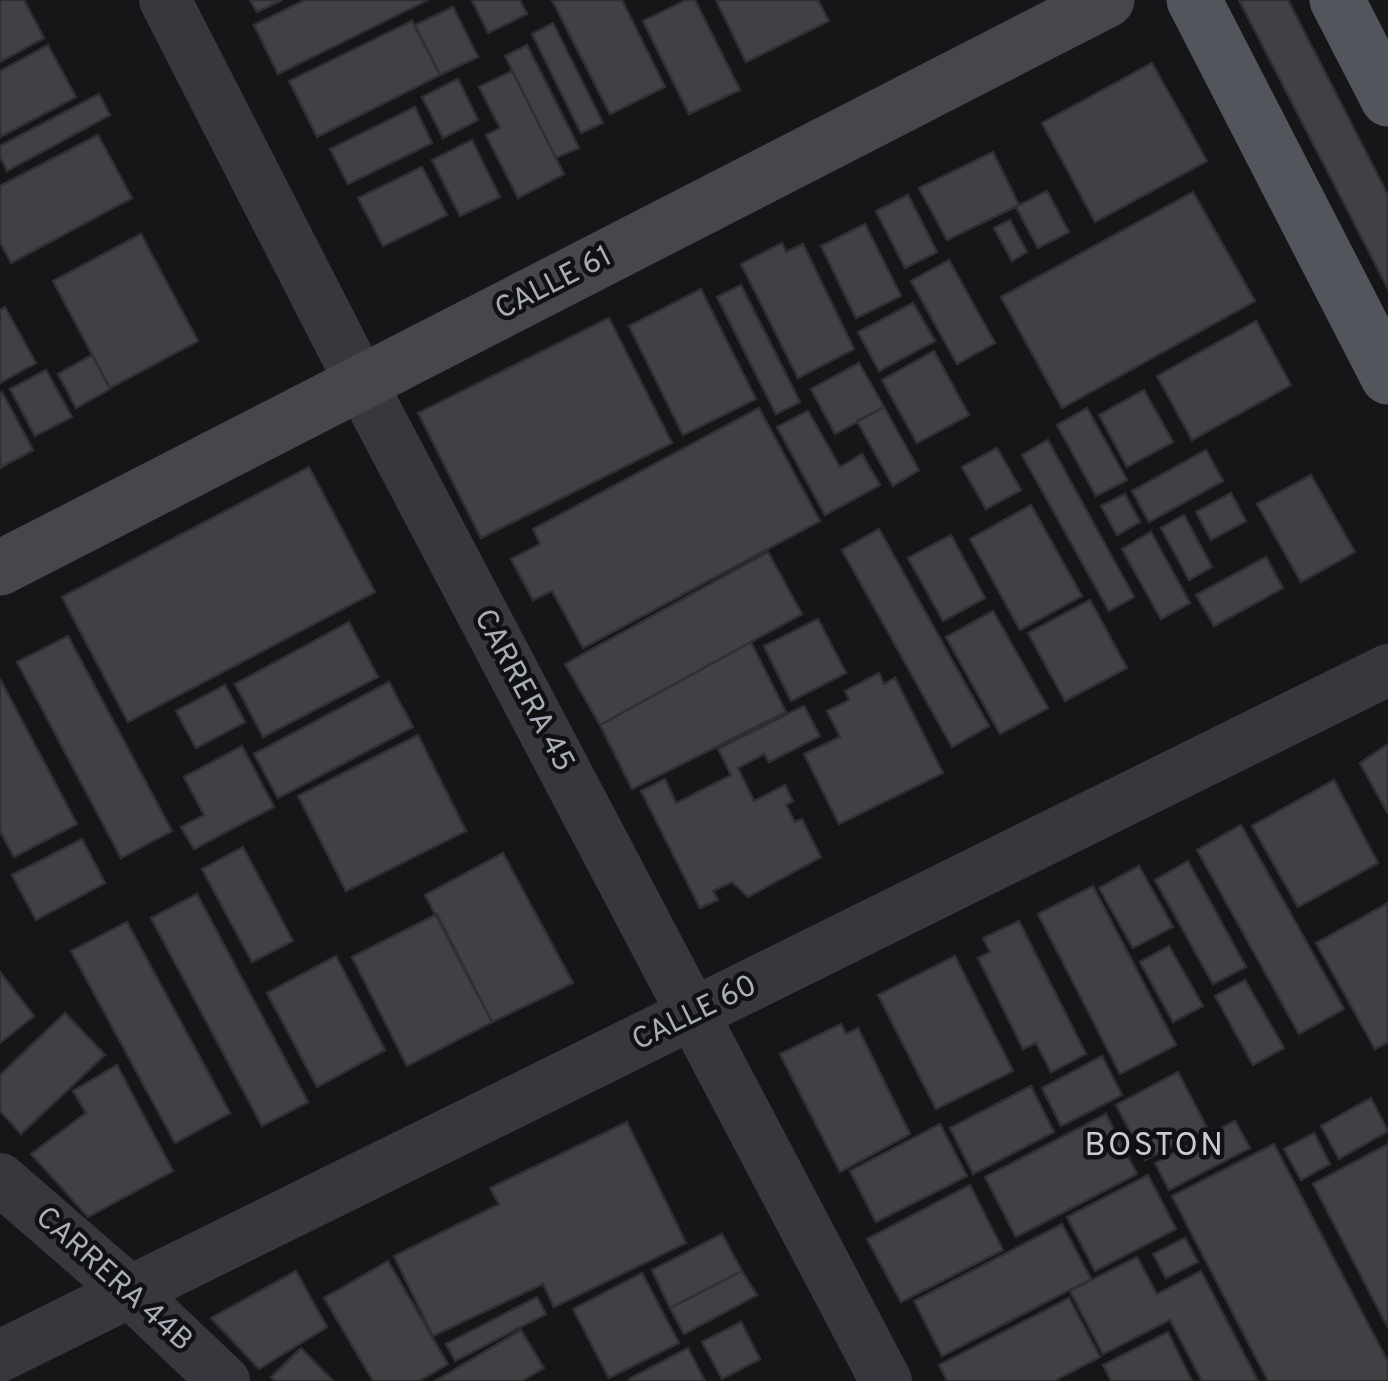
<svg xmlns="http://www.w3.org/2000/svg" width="1388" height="1381" font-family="Overpass,sans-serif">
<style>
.building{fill:#404145;stroke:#303034;stroke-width:2.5}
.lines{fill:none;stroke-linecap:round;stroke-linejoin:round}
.street{stroke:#37383d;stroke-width:52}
.secondary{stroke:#45474d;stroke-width:55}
.primary{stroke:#53555c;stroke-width:55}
.labels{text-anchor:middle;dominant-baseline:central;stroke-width:9;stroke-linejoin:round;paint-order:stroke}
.street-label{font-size:30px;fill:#a8adb8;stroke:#111113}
.neighbourhood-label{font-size:32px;letter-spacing:2.5px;fill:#c9ccd4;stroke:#111113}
</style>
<rect width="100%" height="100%" fill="#161618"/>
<path class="building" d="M0 0H24L44 38 0 62Z
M250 0H282L257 12Z
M305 0H428L278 74 254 25Z
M472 0H520L527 14 488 33Z
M552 0H622L665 87 610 114Z
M686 0H695L740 90 689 114 643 21Z
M716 0H818L829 21 746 62Z
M1239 0H1288L1388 195V289Z
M453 7 478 57 440 75 415 25Z
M412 21 440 75 317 137 289 81Z
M553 23 603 123 581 133 532 34Z
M48 45 76 97 0 137V71Z
M527 45 579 148 556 158 505 56Z
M1152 63 1207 161 1095 222 1042 123Z
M512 71 564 174 518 198 486 135 500 128 479 87Z
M458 79 478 120 443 138 422 97Z
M99 94 110 115 7 171 0 157V146Z
M415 107 432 143 348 184 330 149Z
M98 135 132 198 11 263 0 242V186Z
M472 140 500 197 460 216 432 160Z
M993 152 1019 205 947 240 919 188Z
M422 167 447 215 383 246 358 198Z
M1047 191 1069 232 1038 248 1016 207Z
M1193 192 1255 301 1062 408 1001 297Z
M908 195 937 252 905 268 876 211Z
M1010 220 1027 252 1012 261 994 228Z
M865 224 901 296 856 318 821 246Z
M141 234 198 341 110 388 53 281Z
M782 243 786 252 803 244 854 349 798 378 741 264Z
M949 260 995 343 957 364 911 281Z
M741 285 800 402 776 414 717 297Z
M701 289 756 399 683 435 629 326Z
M913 303 935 341 879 371 858 332Z
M5 307 36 363 0 383V310Z
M609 318 672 443 481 538 418 413Z
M1256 321 1291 385 1192 440 1157 376Z
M934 351 969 415 917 443 882 380Z
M92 355 110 389 76 408 58 374Z
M859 363 884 407 835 434 811 389Z
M46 370 72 417 35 436 10 389Z
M1144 390 1173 442 1127 467 1099 415Z
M2 392 33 450 0 468V394Z
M884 407 919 470 893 486 857 421Z
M759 408 820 521 583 648 552 591 533 600 511 559 540 544 533 529Z
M1087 408 1127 480 1096 496 1057 425Z
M808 411 840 467 862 454 880 485 825 515 777 427Z
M1048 440 1134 597 1109 611 1022 455Z
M997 448 1021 490 986 509 962 467Z
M1206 450 1223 481 1149 522 1132 491Z
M309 467 375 592 128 722 62 597Z
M1311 475 1355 552 1301 582 1257 504Z
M1231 493 1246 521 1211 540 1196 512Z
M1125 494 1140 522 1117 535 1101 506Z
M1031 505 1082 596 1020 630 970 539Z
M1184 515 1212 567 1189 580 1161 528Z
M879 529 989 726 952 747 842 550Z
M1151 532 1190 603 1161 619 1122 549Z
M951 535 985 598 943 621 908 558Z
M768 552 802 614 600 725 565 664Z
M1266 557 1283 588 1214 626 1196 595Z
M1090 600 1127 668 1065 701 1028 633Z
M993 611 1048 708 1000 734 946 637Z
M818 619 846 673 791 701 764 646Z
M349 622 378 677 263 737 235 684Z
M68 636 172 831 121 858 17 662Z
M751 642 786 712 632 789 600 725Z
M879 673 884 684 895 678 943 773 839 824 804 754 840 737 827 711 849 700 845 691Z
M0 679 77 824 14 857 0 831Z
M389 682 413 727 278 798 254 754Z
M225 685 245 722 196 748 176 711Z
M804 706 820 736 769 762 764 754 738 768 754 801 785 785 793 801 786 805 795 822 802 819 821 857 748 897 732 882 713 891 718 900 700 908 641 791 665 779 676 803 731 775 718 749Z
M418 735 466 831 346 891 298 796Z
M1388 744V814L1360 763Z
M242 746 274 807 194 849 181 827 204 815 184 777Z
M1334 780 1378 863 1298 907 1252 826Z
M1241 825 1344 1009 1299 1034 1197 850Z
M82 839 105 883 36 920 12 875Z
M243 847 293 941 252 962 202 869Z
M503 853 573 983 492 1022 425 895Z
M1188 861 1246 967 1213 984 1155 880Z
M1139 866 1173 927 1133 948 1099 888Z
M1093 886 1176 1045 1120 1074 1038 914Z
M197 894 308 1102 262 1126 151 918Z
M1388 903V1042L1375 1049 1316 943Z
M437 914 492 1022 407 1066 352 957Z
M1019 921 1086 1054 1051 1072 1036 1043 1023 1049 978 958 990 952 983 938Z
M127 922 230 1113 175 1143 71 951Z
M1169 946 1203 1006 1173 1022 1140 962Z
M336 956 385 1050 317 1087 267 993Z
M955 956 1013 1071 936 1109 878 995Z
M0 972 34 1016 0 1043Z
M1245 980 1284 1048 1253 1065 1215 996Z
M65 1013 105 1055 21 1134 0 1111V1075Z
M841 1024 846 1034 858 1028 910 1134 840 1172 780 1054Z
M1102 1056 1122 1095 1061 1126 1042 1088Z
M117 1065 173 1171 88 1217 31 1154 86 1113 73 1091Z
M1178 1072 1207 1128 1145 1160 1116 1105Z
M1031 1086 1054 1132 973 1174 950 1128Z
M1371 1098 1388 1131 1339 1159 1321 1126Z
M1106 1114 1137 1174 1016 1237 985 1177Z
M1235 1121 1250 1148 1169 1190 1155 1163Z
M627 1122 686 1243 554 1307 543 1284 433 1336 394 1256 499 1204 490 1188Z
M940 1124 967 1176 876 1222 850 1171Z
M1314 1133 1330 1164 1301 1180 1284 1149Z
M1274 1144 1388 1362V1381H1268L1172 1196Z
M1388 1144V1326H1387L1313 1184Z
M1148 1175 1176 1229 1095 1271 1067 1217Z
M970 1185 1003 1250 901 1302 867 1239Z
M1062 1224 1091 1279 942 1356 914 1301Z
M722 1234 742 1271 670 1308 652 1270Z
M1185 1238 1198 1262 1166 1278 1153 1254Z
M1137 1257 1157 1294 1201 1271 1258 1381H1202L1170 1320 1103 1354 1070 1291Z
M388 1261 448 1364 419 1381H373L324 1298Z
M296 1271 327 1327 259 1369 211 1318Z
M742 1271 757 1295 684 1334 670 1308Z
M642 1273 679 1343 609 1378 573 1309Z
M537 1297 546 1314 455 1361 446 1344Z
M1069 1298 1100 1357 1054 1381H947L939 1365Z
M741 1322 760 1359 722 1379 702 1342Z
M521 1330 544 1368 522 1381H435Z
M1168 1332 1192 1381H1111L1103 1365Z
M301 1348 333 1381H275L271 1377Z
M688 1348 705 1381H630L629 1379Z"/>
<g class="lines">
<path class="street" d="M165 0 361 383 886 1381
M0 1179 128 1290 224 1381
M0 1356 1388 670"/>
<path class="secondary" d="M0 568 1107 0"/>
<path class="primary" d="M1194 0 1388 377
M1337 0 1388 99"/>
</g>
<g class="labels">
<g class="street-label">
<text transform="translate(554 284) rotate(-27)">CALLE 61</text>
<text transform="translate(523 691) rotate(62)">CARRERA 45</text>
<text transform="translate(695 1014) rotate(-26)">CALLE 60</text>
<text transform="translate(113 1280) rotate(42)">CARRERA 44B</text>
</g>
<g class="neighbourhood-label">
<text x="1155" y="1147">BOSTON</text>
</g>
</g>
</svg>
